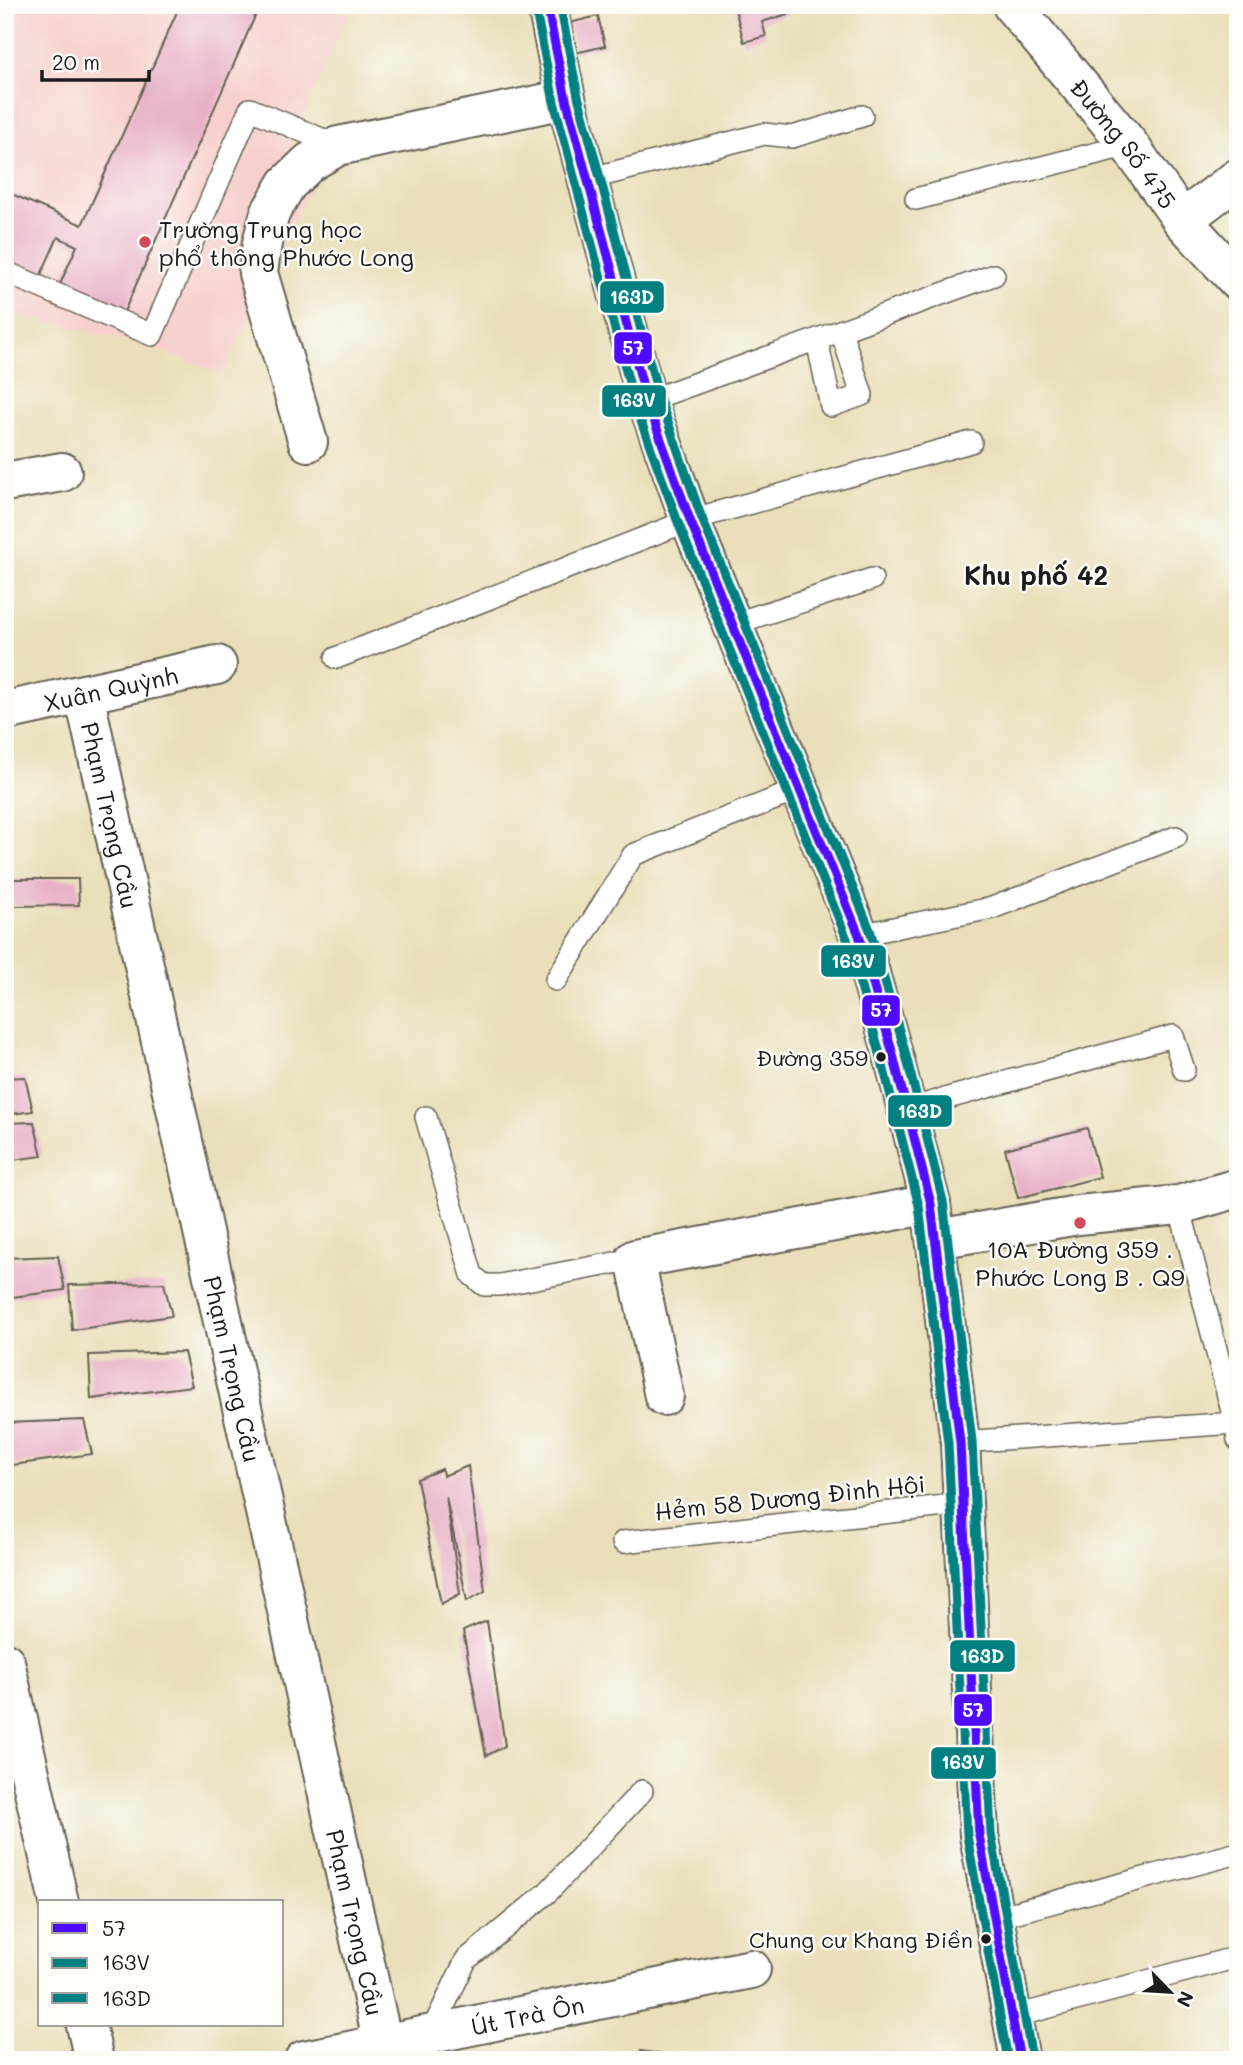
<svg xmlns="http://www.w3.org/2000/svg" width="1243" height="2065" font-family="Mali,sans-serif">
<style>
.built{fill:#f7d0cd}
.building{fill:#e8b1c8}
.lines{fill:none;stroke-linecap:round;stroke-linejoin:round}
.service-casing{stroke:#646053;stroke-width:24}
.minor-casing{stroke:#646053;stroke-width:42}
.tertiary-casing{stroke:#646053;stroke-width:42}
.service{stroke:#fff;stroke-width:21}
.minor{stroke:#fff;stroke-width:38}
.tertiary{stroke:#fff;stroke-width:38}
.bus-1-casing{stroke:#fdfcf7;stroke-width:14}
.bus-2-casing{stroke:#fdfcf7;stroke-width:14}
.bus-3-casing{stroke:#fdfcf7;stroke-width:14}
.bus-1{stroke:#4f0aff;stroke-width:9}
.bus-2{stroke:#008080;stroke-width:9}
.bus-3{stroke:#008080;stroke-width:9}
.poi-dot{fill:#d1495b;stroke:#fdfcf7;stroke-width:2.5}
.bus-dot{fill:#1c1c1c;stroke:#fdfcf7;stroke-width:2.5}
.labels{text-anchor:middle;dominant-baseline:central;stroke-width:5;stroke-linejoin:round;paint-order:stroke}
.bus-label{font-size:22px;fill:#1c1c1c;stroke:#fdfcf7;text-anchor:end}
.street-label{font-size:24px;fill:#1c1c1c;stroke:#fdfcf7}
.poi-label{font-size:24px;fill:#1c1c1c;stroke:#fdfcf7;text-anchor:start}
.neighbourhood-label{font-size:26px;font-weight:bold;fill:#1c1c1c;stroke:#fdfcf7}
.line-badge{stroke:#fdfcf7;stroke-width:2.5}
.badge-label{font-size:19px;text-anchor:middle;font-weight:bold;fill:#fff}
</style>
<rect width="100%" height="100%" fill="#fdfcf7"/>
<filter id="ink" filterUnits="userSpaceOnUse"><feTurbulence type="fractalNoise" baseFrequency=".0143" numOctaves="2"/><feDisplacementMap in="SourceGraphic" scale="14" xChannelSelector="R" yChannelSelector="G"/><feConvolveMatrix kernelMatrix="1 2 1 2 8 2 1 2 1" color-interpolation-filters="sRGB"/></filter>
<filter id="wash" filterUnits="userSpaceOnUse"><feTurbulence type="fractalNoise" baseFrequency=".00686" numOctaves="4" result="noise"/><feDisplacementMap in="SourceGraphic" scale="28" xChannelSelector="R" yChannelSelector="G"/><feGaussianBlur stdDeviation="1.57" result="paint"/><feColorMatrix in="noise" values="0 0 0 0 0 0 0 0 0 0 0 0 0 0 0 0 0 1.4 0 .05"/><feComposite in="paint" operator="in"/></filter>
<g filter="url(#wash)">
<rect width="100%" height="100%" fill="#eadfba"/>
<path class="built" d="M5 5H352L284 161 317 172 223 374 147 346 5 311Z"/>
<g id="blocks">
<path class="building" d="M180 5H260L120 321 56 293 77 246 58 237 40 277 5 261V191L82 225Z
M734 5H792L794 12 762 22 766 36 744 42Z
M598 16 605 46 575 53 569 23Z
M8 879H78L79 905 14 906Z
M25 1077 33 1111 5 1115V1078Z
M34 1122 42 1156 5 1161V1123Z
M1087 1128 1100 1177 1018 1198 1005 1149Z
M58 1256 65 1290 5 1298V1258Z
M164 1283 172 1316 72 1330 69 1285Z
M184 1352 192 1386 91 1399 89 1355Z
M84 1420 92 1454 5 1466V1423Z
M468 1466 485 1591 467 1601 446 1497 460 1594 441 1604 417 1479 442 1469 443 1476Z
M487 1621 505 1746 486 1756 463 1631Z
M641 2051 684 2058V2060H642Z"/>
</g>
</g>
<g filter="url(#ink)">
<use href="#blocks" fill-opacity="0" stroke="#646053" stroke-width="2"/>
<g class="lines">
<g class="service-casing">
<path id="service" d="M588 179 764 134 792 137 862 116
M916 199 1129 145
M5 272 152 335 250 109 338 146
M817 340 831 406 862 395 841 331
M647 401 994 275
M733 624 872 579
M336 658 690 520 971 442
M859 935 992 908 1176 837
M556 980 633 855 800 789
M908 1109 1173 1036 1184 1070
M426 1117 472 1275 484 1285H500L635 1259
M1179 1205 1235 1423
M960 1442 1235 1423 1238 1440
M623 1542 963 1504
M994 1918 1238 1853
M1012 2017 1238 1957
M430 2035 466 1960 548 1892 642 1791"/>
</g>
<g class="minor-casing">
<g id="minor">
<path id="s1" d="M1012 5 1129 145 1182 220 1238 281"/>
<path d="M1182 220 1238 178"/>
<path d="M308 442 258 273 262 243 270 213 287 184 310 162 338 146 566 99"/>
<path d="M5 482 62 472"/>
<path id="s2" d="M84 694 383 2044"/>
<path id="s3" d="M5 711 217 665"/>
<path d="M937 1239 1078 1215 1179 1205 1238 1188"/>
<path d="M664 1396 635 1259 931 1204"/>
<path d="M5 1662 59 1902"/>
<path d="M86 2025 94 2060"/>
<path id="s4" d="M304 2060 751 1969"/>
</g>
</g>
<g class="tertiary-casing">
<path id="tertiary" d="M547 5 566 99 647 401 690 520 859 935 891 1047 931 1204 960 1442 979 1835 1020 2060"/>
</g>
<use href="#service" class="service"/>
<use href="#minor" class="minor"/>
<use href="#tertiary" class="tertiary"/>
<g class="bus-1-casing">
<path id="bus-1" d="M547 5 566 99 647 401 690 520 859 935 891 1047 931 1204 960 1442 979 1835 1020 2060"/>
</g>
<g class="bus-2-casing">
<path id="bus-2" d="M535 7 554 102 635 405 679 525 847 939 879 1050 919 1206 948 1443 967 1836 1008 2060"/>
</g>
<g class="bus-3-casing">
<path id="bus-3" d="M560 5 578 96 659 397 701 516 870 930 903 1044 943 1201 972 1441 991 1834 1032 2058"/>
</g>
<use href="#bus-1" class="bus-1"/>
<use href="#bus-2" class="bus-2"/>
<use href="#bus-3" class="bus-3"/>
</g>
</g>
<g class="poi-dot">
<circle cx="145" cy="242" r="7"/>
<circle cx="1080" cy="1223" r="7"/>
</g>
<g class="bus-dot">
<circle cx="881" cy="1057" r="6"/>
<circle cx="986" cy="1939" r="6"/>
</g>
<g class="labels">
<g class="bus-label">
<text x="868" y="1057">Đường 359</text>
<text x="973" y="1939">Chung cư Khang Điền</text>
</g>
<g class="street-label">
<text stroke="none"><textPath href="#s1" startOffset="178">Đường Số 475</textPath></text>
<text stroke="none"><textPath href="#s3" startOffset="108">Xuân Quỳnh</textPath></text>
<text stroke="none"><textPath href="#s2" startOffset="124">Phạm Trọng Cầu</textPath></text>
<text stroke="none"><textPath href="#s2" startOffset="691">Phạm Trọng Cầu</textPath></text>
<text transform="translate(790 1497) rotate(-6)">Hẻm 58 Dương Đình Hội</text>
<text stroke="none"><textPath href="#s2" startOffset="1258">Phạm Trọng Cầu</textPath></text>
<text stroke="none"><textPath href="#s4" startOffset="228">Út Trà Ôn</textPath></text>
</g>
<g class="poi-label">
<text x="159" y="228">Trường Trung học<tspan x="159" dy="28">phổ thông Phước Long</tspan></text>
<text x="1080" y="1248" text-anchor="middle">10A Đường 359 .<tspan x="1080" dy="28">Phước Long B . Q9</tspan></text>
</g>
<g class="neighbourhood-label">
<text x="1036" y="575">Khu phố 42</text>
</g>
</g>
<g class="line-badge">
<rect x="599" y="280" width="66" height="34" rx="7" fill="#008080"/>
<rect x="613" y="331" width="40" height="34" rx="7" fill="#4f0aff"/>
<rect x="601" y="384" width="66" height="34" rx="7" fill="#008080"/>
<rect x="820" y="944" width="67" height="34" rx="7" fill="#008080"/>
<rect x="861" y="994" width="40" height="33" rx="7" fill="#4f0aff"/>
<rect x="887" y="1094" width="66" height="34" rx="7" fill="#008080"/>
<rect x="949" y="1639" width="67" height="34" rx="7" fill="#008080"/>
<rect x="953" y="1693" width="40" height="34" rx="7" fill="#4f0aff"/>
<rect x="930" y="1746" width="67" height="34" rx="7" fill="#008080"/>
</g>
<g class="badge-label">
<text x="632" y="304">163D</text>
<text x="633" y="355">57</text>
<text x="634" y="407">163V</text>
<text x="853" y="968">163V</text>
<text x="881" y="1017">57</text>
<text x="920" y="1118">163D</text>
<text x="982" y="1663">163D</text>
<text x="973" y="1717">57</text>
<text x="963" y="1769">163V</text>
</g>
<rect width="1243" height="2065" fill="none" stroke="#fdfcf7" stroke-width="28"/>
<rect x="38" y="1900" width="245" height="126" fill="#fdfcf7" stroke="#a3a29f" stroke-width="2"/>
<rect x="52" y="1923" width="35" height="10" fill="#4f0aff" stroke="#a3a29f" stroke-width="2"/>
<text x="102" y="1936" font-size="21" fill="#1c1c1c">57</text>
<rect x="52" y="1958" width="35" height="10" fill="#008080" stroke="#a3a29f" stroke-width="2"/>
<text x="102" y="1970" font-size="21" fill="#1c1c1c">163V</text>
<rect x="52" y="1993" width="35" height="10" fill="#008080" stroke="#a3a29f" stroke-width="2"/>
<text x="102" y="2006" font-size="21" fill="#1c1c1c">163D</text>
<g transform="translate(1170 1992) rotate(115)" stroke="#fdfcf7" stroke-width="5" paint-order="stroke">
<path d="M0-5L12 26L0 18L-12 26Z" fill="#1c1c1c"/>
<text y="-10" font-size="19" font-weight="bold" text-anchor="middle" fill="#1c1c1c">N</text>
</g>
<path d="M42 70v10h107v-10" fill="none" stroke="#1c1c1c" stroke-width="3.5"/>
<text x="52" y="70" font-size="21" fill="#1c1c1c" stroke="#fdfcf7" stroke-width="5" paint-order="stroke">20 m</text>
</svg>
